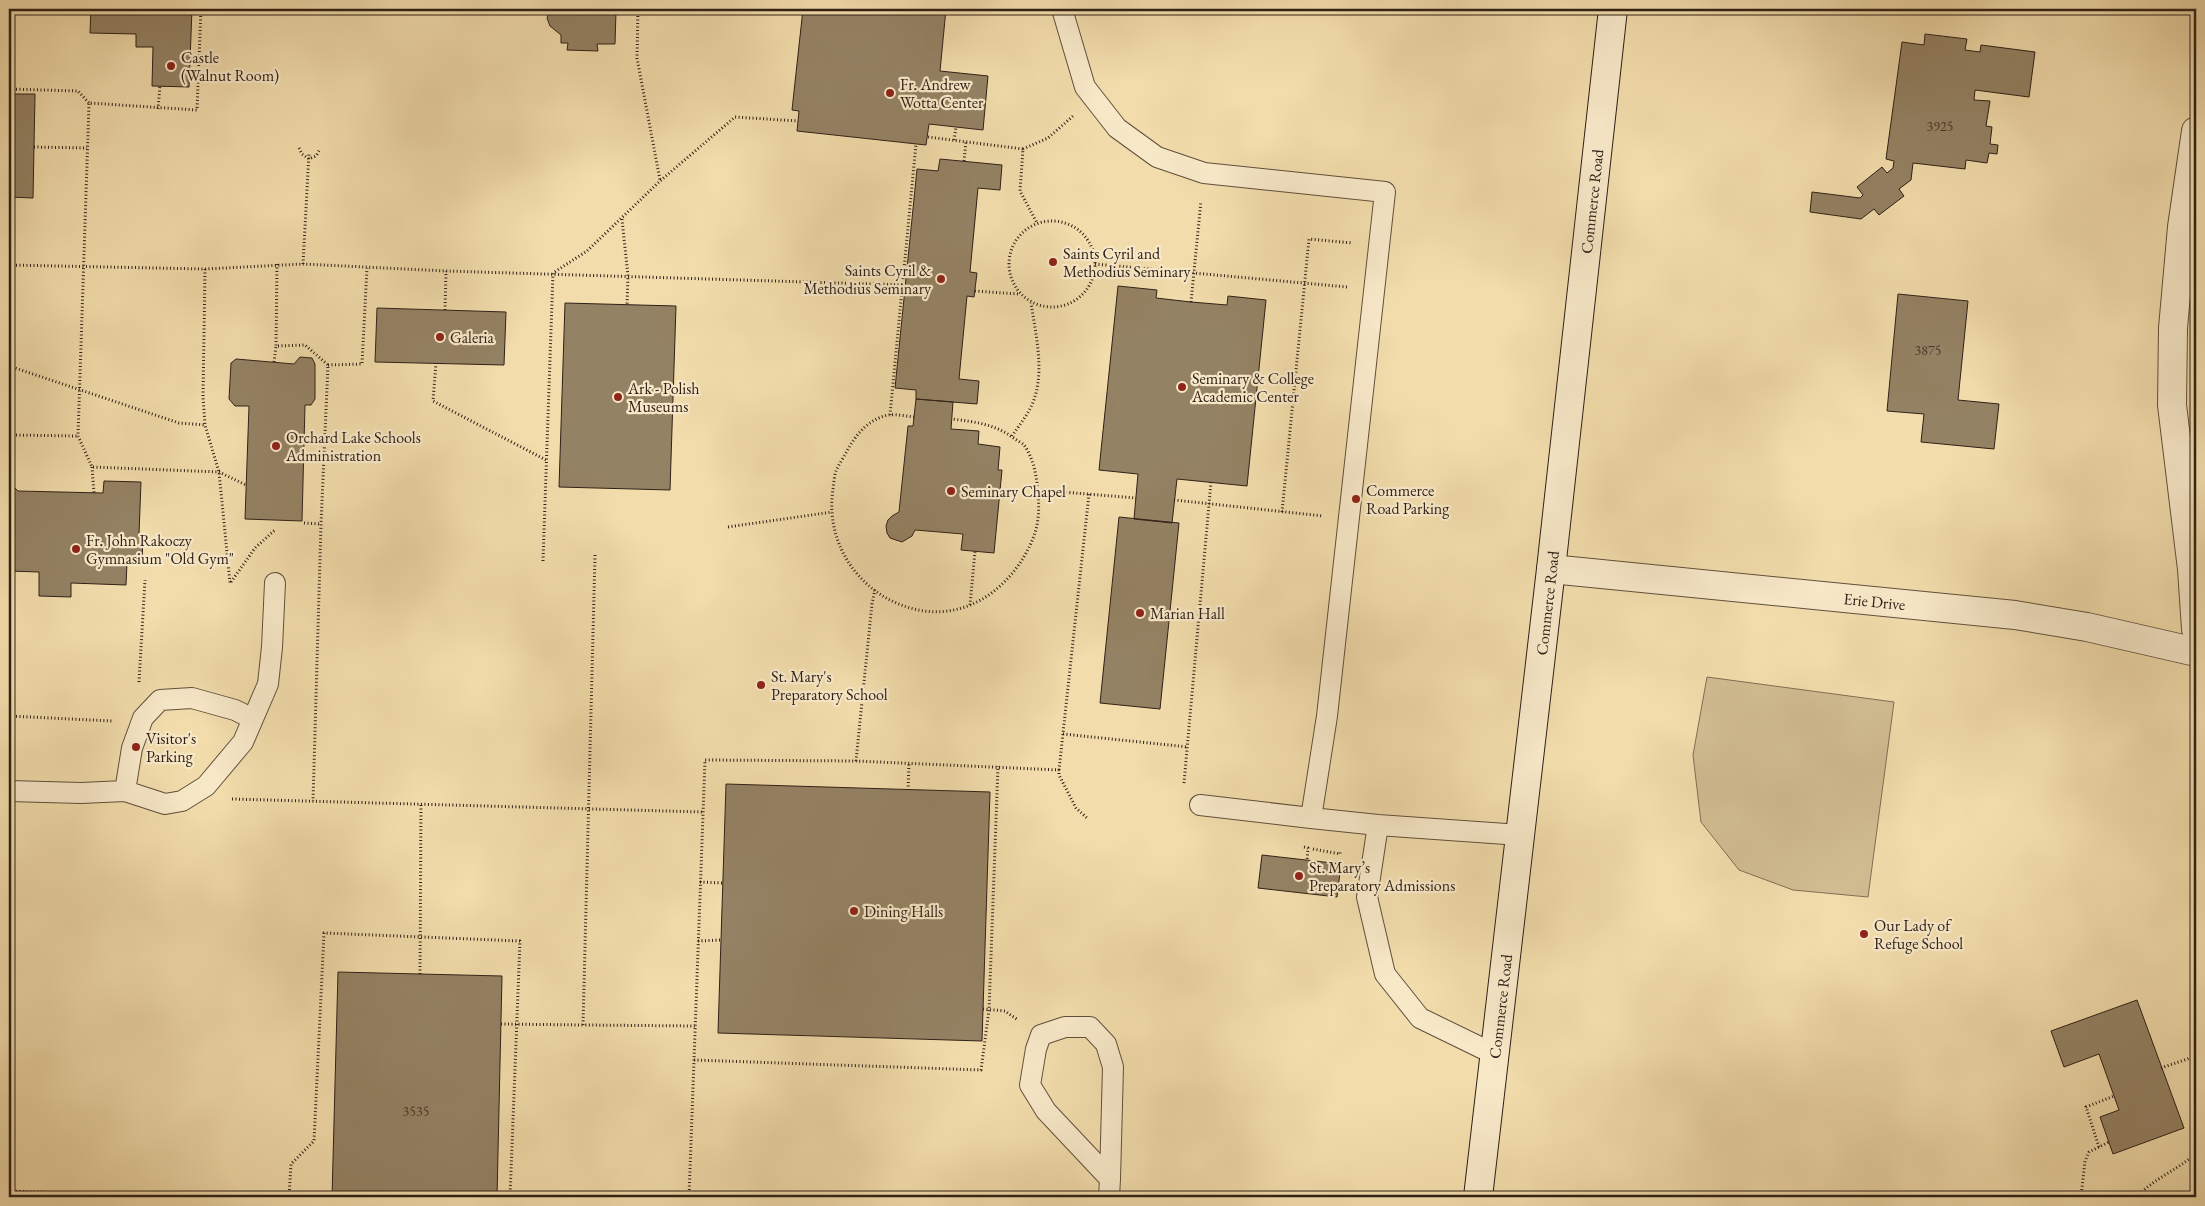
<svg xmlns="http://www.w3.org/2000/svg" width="2205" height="1206" font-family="'EB Garamond',serif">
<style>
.green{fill:#d1bc92;stroke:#806e54}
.building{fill:#948264;stroke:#2f2017}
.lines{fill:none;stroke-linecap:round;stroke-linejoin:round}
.service-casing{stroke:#604f3c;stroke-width:22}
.minor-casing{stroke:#604f3c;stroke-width:30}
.secondary-casing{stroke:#2f2017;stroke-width:30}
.path{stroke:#2f2017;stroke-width:3;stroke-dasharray:1 2.5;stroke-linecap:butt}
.service{stroke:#f7e8c8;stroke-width:20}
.minor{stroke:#f7e8c8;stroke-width:28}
.secondary{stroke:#f7e8c8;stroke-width:28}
.poi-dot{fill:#8f2418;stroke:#f7e8c8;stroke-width:2}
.labels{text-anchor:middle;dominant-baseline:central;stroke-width:4.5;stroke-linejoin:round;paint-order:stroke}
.number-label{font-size:14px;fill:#48382a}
.poi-label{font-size:16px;fill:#2f2017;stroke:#f7e8c8;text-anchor:start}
.street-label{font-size:16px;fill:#2f2017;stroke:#f7e8c8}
</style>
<rect width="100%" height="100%" fill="#f2dcab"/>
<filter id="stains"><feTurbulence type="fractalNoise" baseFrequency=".004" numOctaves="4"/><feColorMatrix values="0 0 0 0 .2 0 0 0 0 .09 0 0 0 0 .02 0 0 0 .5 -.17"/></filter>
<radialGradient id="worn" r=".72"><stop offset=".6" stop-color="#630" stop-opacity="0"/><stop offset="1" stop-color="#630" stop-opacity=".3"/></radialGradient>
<path class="green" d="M1707 677 1894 702 1868 897 1793 890 1739 870 1701 822 1693 755Z"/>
<path class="building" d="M91 9H192L189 87 152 86 153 47H136V34L90 33Z
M551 9H623V11H616L615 44H597L598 51 567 50 568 43H561V35L550 26 547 18Z
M803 9H946L940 71 988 76 983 130 929 124 926 145 797 131 799 111 792 110Z
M1925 34 1967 39 1965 50 1980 52 1981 45 2035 52 2029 97 1975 90 1974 100 1990 101 1986 126 1992 127 1990 144 1998 145 1997 154 1989 153 1987 163 1966 160 1965 169 1913 163 1911 180 1899 189 1904 196 1879 215 1874 209 1861 219 1810 212 1812 192 1860 198 1863 195 1857 187 1882 167 1887 173 1893 168 1894 161 1886 159 1902 42 1924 45Z
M9 94H35L33 198 9 197Z
M940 159 1002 165 1000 190 978 188 970 272 977 273 974 297 967 296 959 379 979 381 977 404 916 399V390L895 388 917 169 938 171Z
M1118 286 1157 290 1156 298 1191 302 1227 305 1228 296 1266 300 1247 486 1177 479 1172 523 1134 519 1138 474 1099 470Z
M1898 294 1968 301 1958 400 1999 404 1994 449 1921 442 1924 414 1887 411Z
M565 303 676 306 670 490 559 487Z
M377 308 506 312 504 365 375 362Z
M300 357 312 358 315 364V399L311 405H305L302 521 245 519 249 406H235L229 399 231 363 236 359 294 364Z
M916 399 953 402 951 429 979 431 978 444 1000 447 998 470H1002L994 553 961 550 963 534 915 530 912 536 902 542 890 538 887 533 886 526 888 520 892 516 899 512 908 426H913Z
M104 481 141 482 139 534H143L142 563H127L126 585 71 583V597L39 596V572L9 571V486H13L18 491 103 493Z
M1119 517 1179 523 1160 709 1100 703Z
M726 784 990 792 982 1041 718 1033Z
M1262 855 1341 864 1337 897 1258 888Z
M338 972 502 976 497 1197H332Z
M2137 1000 2184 1128 2113 1154 2100 1117 2119 1110 2099 1054 2064 1067 2051 1031Z"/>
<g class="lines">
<g class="service-casing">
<path id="service" d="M1062 9 1085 87 1117 128 1157 157 1204 173 1385 192 1327 716 1311 818 1378 825 1520 835
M9 791 81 793 125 791 165 804 182 801 206 786 243 742 268 684 272 647 275 583
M125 791 132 748 143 718 160 700 192 698 235 710 253 719
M1200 805 1311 818
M1378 825 1367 897 1385 974 1420 1018 1494 1054
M1109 1197 1110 1179 1113 1067 1106 1044 1090 1027H1065L1041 1035 1036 1049 1030 1085 1046 1111 1110 1179"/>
</g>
<g class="minor-casing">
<g id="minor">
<path d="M2196 131 2182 227 2173 328 2172 405 2192 569 2196 629"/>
<path id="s1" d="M1551 569 2015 615 2087 627 2196 652"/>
</g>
</g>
<g class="secondary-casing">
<g id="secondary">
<path id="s2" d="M1478 1197 1551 569 1613 9"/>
</g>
</g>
<path class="path" d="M201 9 197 110 89 103 78 436 92 467 219 472 246 485
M638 9 637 58 660 180
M9 89 78 91 89 103
M158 109 160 86
M928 137 1023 149 1020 191 1037 223
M954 140 956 127
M34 147 87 148
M299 148 302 154 309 159 316 156 320 149
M1023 149 1048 138 1073 116
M964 161 966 141
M622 219 628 276 627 305
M1009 264a43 43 0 1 1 86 0a43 43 0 1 1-86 0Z
M277 264 276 346 305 345 328 365 321 524 313 801
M303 264 309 153
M1095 264 1347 287
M9 265 205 269 303 264 446 271 905 285
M205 269 203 397 205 425 219 472 230 583
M975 291 1019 294
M1191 302 1201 201
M445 310 446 271
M274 362 276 346
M436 363 433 401 546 460
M328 365 362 364 367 268
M9 366 179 423 205 425
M890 415 916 144
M914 417C906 416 896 414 888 415 869 419 856 434 847 451 844 457 839 464 836 471 834 476 834 483 833 489 824 548 865 602 924 611 976 618 1019 579 1035 533 1040 517 1039 500 1037 484 1036 472 1032 456 1024 445 1022 443 1018 441 1015 439 995 424 976 422 952 419
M9 435 78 436
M1012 436C1018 427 1026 417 1031 407 1046 376 1036 336 1031 303
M92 467 94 493
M1038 490 1136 498
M1174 500 1323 516
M1282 512 1309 239 1352 243
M304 523 321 524
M728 527 832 512
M595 555 583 1025 695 1026
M543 561 553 273 587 251 660 181 735 117 798 121
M231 582 255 548 276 529
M970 605 975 551
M139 682 145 580
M9 716 112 721
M1063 734 1188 747
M856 761 872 604 875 589
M1059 770 1089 494
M1184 783 1211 482
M908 790 909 764
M232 799 703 812
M1304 847 1308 848 1307 861
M1313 849 1340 854V850
M700 882 723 883
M698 941 721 940
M420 974 421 803
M983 1009 1005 1011 1018 1020
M501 1024 583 1025
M694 1060 981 1070 989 1010 998 766
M2161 1068 2196 1056
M2099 1147 2086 1107 2114 1096
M9 1191 186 1197
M289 1197 291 1164 314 1141 324 933 520 941 510 1197
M689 1197 705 760 856 761 1059 770V775L1076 808 1087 818
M2081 1197 2085 1161 2089 1152 2109 1142
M2137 1197C2154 1178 2178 1170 2196 1153"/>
<use href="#service" class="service"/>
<use href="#minor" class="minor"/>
<use href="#secondary" class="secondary"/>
</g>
<g class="poi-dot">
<circle cx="171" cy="66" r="5"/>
<circle cx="890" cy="93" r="5"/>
<circle cx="1053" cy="262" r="5"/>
<circle cx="941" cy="279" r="5"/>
<circle cx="440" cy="337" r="5"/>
<circle cx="1182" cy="387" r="5"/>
<circle cx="618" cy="397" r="5"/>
<circle cx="276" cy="446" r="5"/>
<circle cx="951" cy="491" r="5"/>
<circle cx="1356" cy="499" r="5"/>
<circle cx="76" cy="549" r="5"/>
<circle cx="1140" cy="613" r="5"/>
<circle cx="761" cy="685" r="5"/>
<circle cx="136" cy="747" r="5"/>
<circle cx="1299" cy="876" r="5"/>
<circle cx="854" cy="911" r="5"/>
<circle cx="1864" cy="934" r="5"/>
</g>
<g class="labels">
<g class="number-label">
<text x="1940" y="126">3925</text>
<text x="1928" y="350">3875</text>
<text x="416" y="1111">3535</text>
</g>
<g class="poi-label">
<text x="181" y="57">Castle<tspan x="181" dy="18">(Walnut Room)</tspan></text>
<text x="900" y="84">Fr. Andrew<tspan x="900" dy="18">Wotta Center</tspan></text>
<text x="1063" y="253">Saints Cyril and<tspan x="1063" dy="18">Methodius Seminary</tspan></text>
<text x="931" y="270" text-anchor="end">Saints Cyril &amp;<tspan x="931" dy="18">Methodius Seminary</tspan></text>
<text x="450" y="337">Galeria</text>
<text x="1192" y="378">Seminary &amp; College<tspan x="1192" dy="18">Academic Center</tspan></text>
<text x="628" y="388">Ark - Polish<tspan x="628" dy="18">Museums</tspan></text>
<text x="286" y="437">Orchard Lake Schools<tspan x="286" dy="18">Administration</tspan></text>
<text x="1366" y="490">Commerce<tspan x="1366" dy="18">Road Parking</tspan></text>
<text x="961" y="491">Seminary Chapel</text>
<text x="86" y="540">Fr. John Rakoczy<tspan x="86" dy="18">Gymnasium "Old Gym"</tspan></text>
<text x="1150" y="613">Marian Hall</text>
<text x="771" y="676">St. Mary's<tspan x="771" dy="18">Preparatory School</tspan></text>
<text x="146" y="738">Visitor's<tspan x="146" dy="18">Parking</tspan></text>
<text x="1309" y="867">St. Mary’s<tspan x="1309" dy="18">Preparatory Admissions</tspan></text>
<text x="864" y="911">Dining Halls</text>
<text x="1874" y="925">Our Lady of<tspan x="1874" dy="18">Refuge School</tspan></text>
</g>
<g class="street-label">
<text stroke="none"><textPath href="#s2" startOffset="1002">Commerce Road</textPath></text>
<text stroke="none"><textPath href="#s1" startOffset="325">Erie Drive</textPath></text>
<text stroke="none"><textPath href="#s2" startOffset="598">Commerce Road</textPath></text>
<text stroke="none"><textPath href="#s2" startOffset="192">Commerce Road</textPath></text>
</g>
</g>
<rect width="2205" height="1206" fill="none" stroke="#f2dcab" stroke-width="30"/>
<rect x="10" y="10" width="2185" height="1186" fill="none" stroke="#2f2017" stroke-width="2.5"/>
<rect x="15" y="15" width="2175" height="1176" fill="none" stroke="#2f2017"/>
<rect width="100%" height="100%" filter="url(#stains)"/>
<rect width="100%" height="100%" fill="url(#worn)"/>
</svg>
